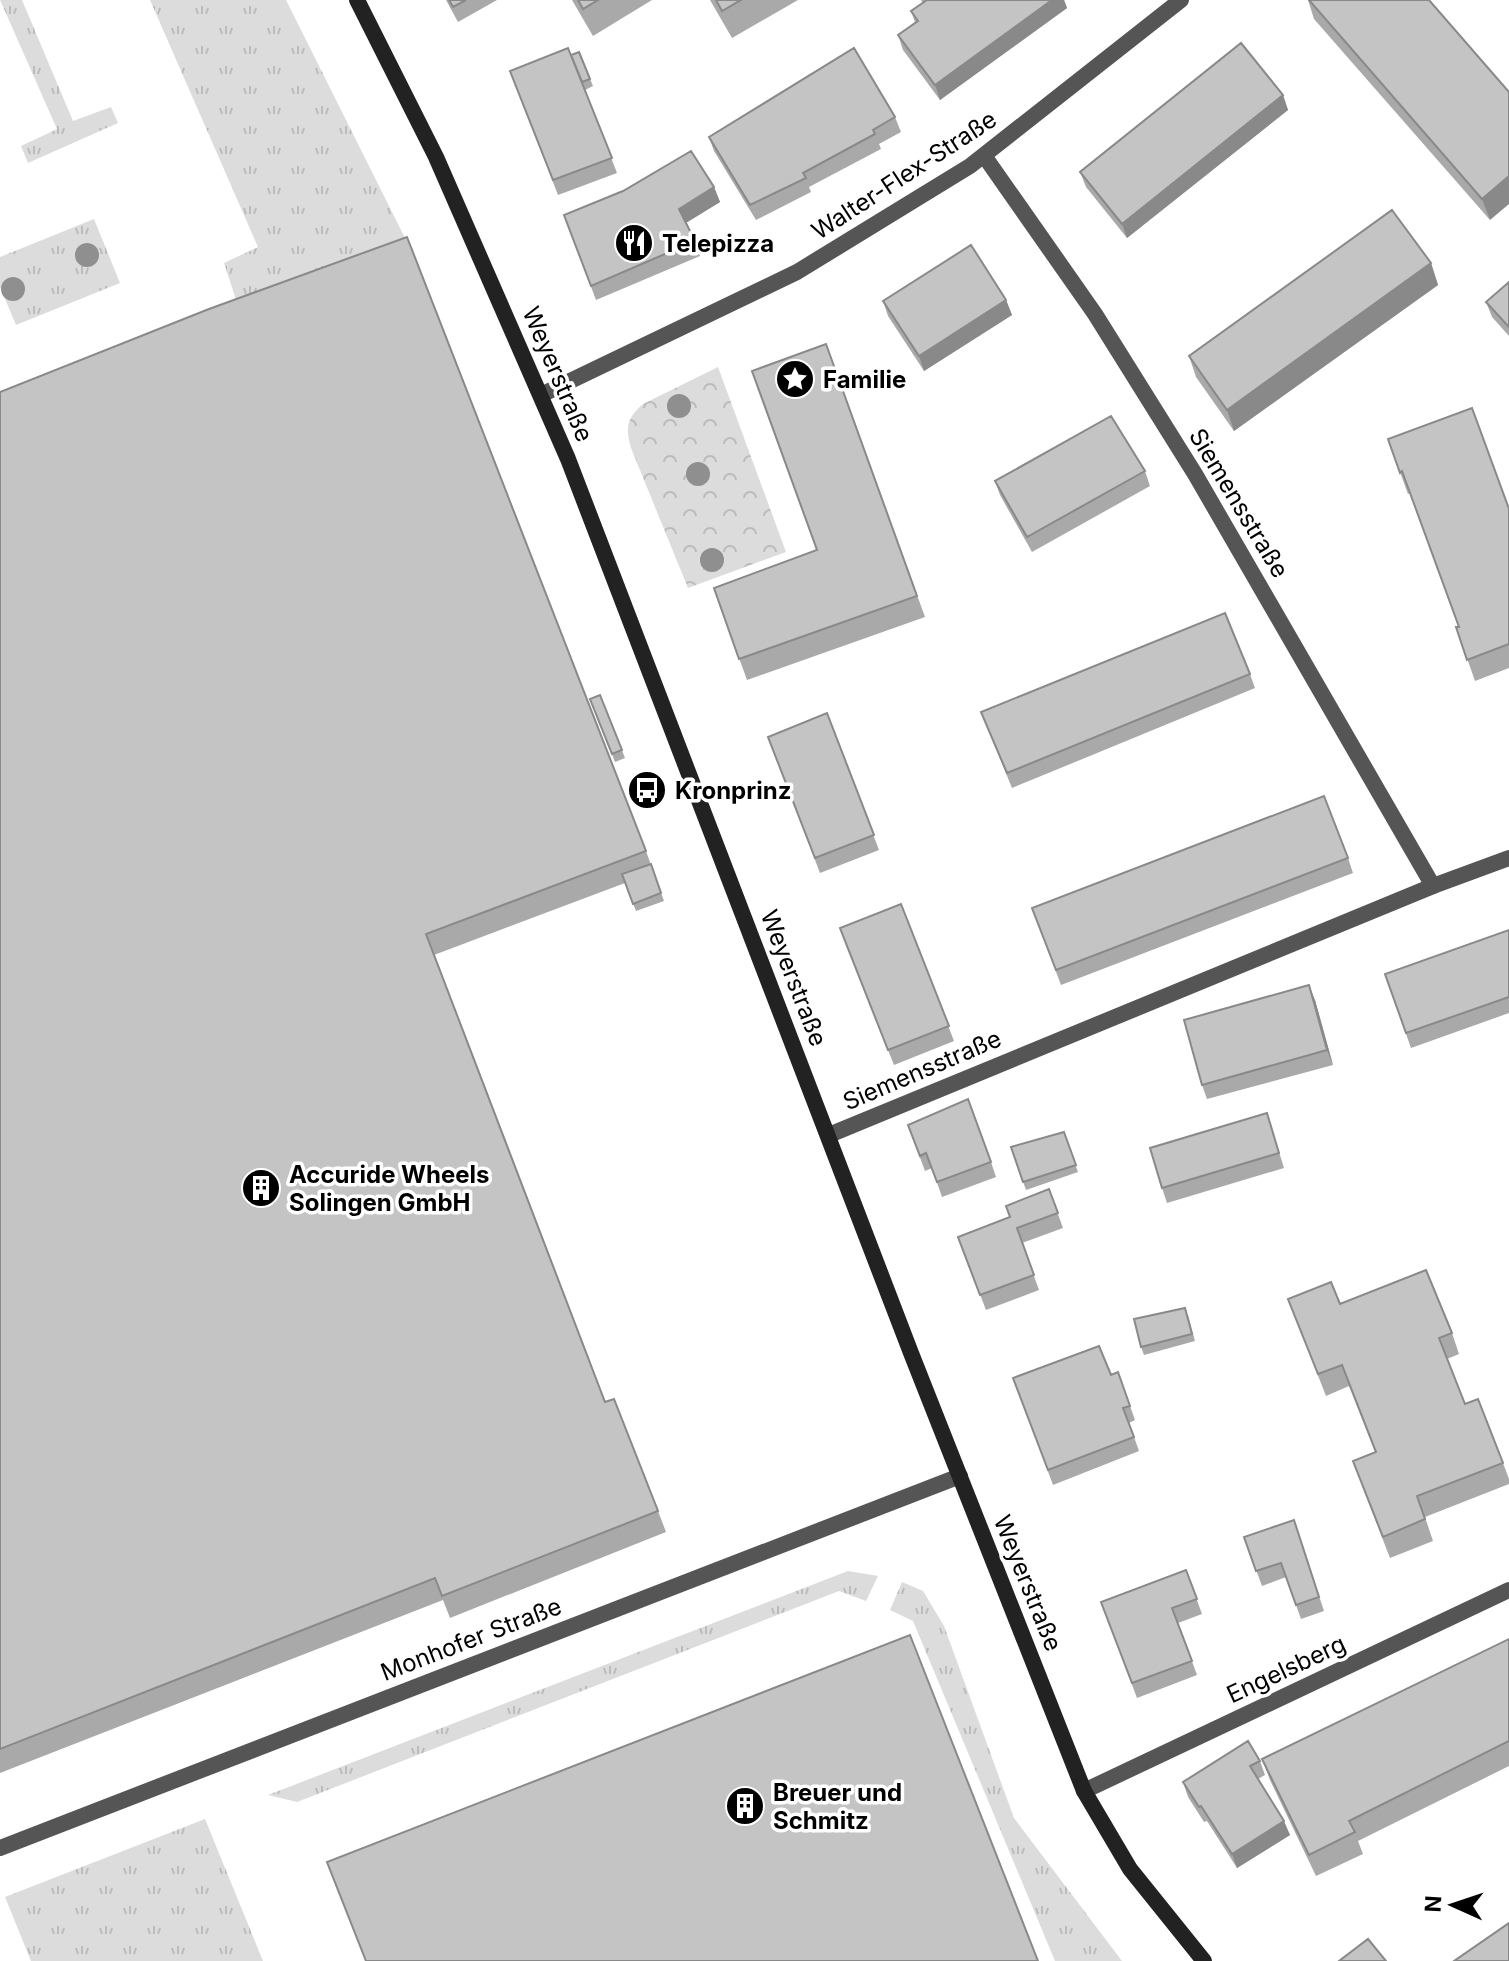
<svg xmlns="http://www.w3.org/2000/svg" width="1509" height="1961" font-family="Inter,sans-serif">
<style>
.grass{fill:url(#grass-tufts)}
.park{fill:url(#park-crowns)}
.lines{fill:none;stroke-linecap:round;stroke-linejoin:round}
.service{stroke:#555;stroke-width:16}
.minor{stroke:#555;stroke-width:16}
.secondary{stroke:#222;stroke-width:16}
.tree{fill:#8f8f8f}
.wall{fill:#a9a9a9}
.shaded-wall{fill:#898989}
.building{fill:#c4c4c4;stroke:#898989;stroke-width:2}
.labels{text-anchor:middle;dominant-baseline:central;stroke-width:7;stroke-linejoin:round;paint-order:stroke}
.street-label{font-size:24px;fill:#000;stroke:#fff}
.poi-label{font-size:24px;font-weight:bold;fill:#000;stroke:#fff;text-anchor:start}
</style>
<defs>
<pattern id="grass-tufts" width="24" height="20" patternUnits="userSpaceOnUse" patternTransform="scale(2)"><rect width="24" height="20" fill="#dcdcdc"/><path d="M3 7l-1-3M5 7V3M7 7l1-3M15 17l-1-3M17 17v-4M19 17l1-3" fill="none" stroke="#bbb"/></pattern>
<pattern id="park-crowns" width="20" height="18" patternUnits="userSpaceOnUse" patternTransform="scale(2)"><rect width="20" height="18" fill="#dcdcdc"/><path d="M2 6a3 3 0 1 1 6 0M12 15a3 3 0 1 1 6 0" fill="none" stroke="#bbb"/></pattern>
</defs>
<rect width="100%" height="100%" fill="#fff"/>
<path class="grass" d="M0 0H22L73 121 111 107 118 123 28 163 21 146 57 129Z
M150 0H286L415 258 243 321 224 263 258 247Z
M94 219 120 283 16 325 0 287V257Z
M848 1571 878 1576 866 1601 839 1591 297 1802 268 1795Z
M902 1582 923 1591 944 1626 1014 1818 1122 1961H1055L913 1621 890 1610Z
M205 1819 263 1961H31L5 1897Z"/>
<path class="park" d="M718 367 786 552 688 588 631 448C625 429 627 417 643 404Z"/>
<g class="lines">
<path class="service" d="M829 1135 1433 886"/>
<path class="minor" d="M985 157 1095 314 1195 474 1433 886 1509 858
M541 395 797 272 970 166 1181 0
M1084 1791 1509 1590
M0 1848 960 1476"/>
<path class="secondary" d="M357 0 436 157 568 459 911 1353 1084 1791 1130 1869 1204 1961"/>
</g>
<g class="tree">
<circle cx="87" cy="255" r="12"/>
<circle cx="13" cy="289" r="12"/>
<circle cx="679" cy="406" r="12"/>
<circle cx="698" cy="474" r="12"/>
<circle cx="712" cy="560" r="12"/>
</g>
<path class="wall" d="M446 0H497L458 22Z
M572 0H652L593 36Z
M710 0H798L732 38Z
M921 0H1064L1067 8 940 100 903 50 898 35 915 22 911 11 923 3Z
M1308 0H1429L1490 220 1314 19Z
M579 52 593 86 585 90 617 173 558 195 510 71Z
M1283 95 1288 110 1127 238 1086 187 1080 172Z
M895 117 901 132 879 144 881 149 809 187 811 192 756 220 714 151 709 137Z
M714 187 720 202 686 223 695 241 700 256 596 300 564 215Z
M1431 263 1438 285 1234 431 1196 377 1189 356Z
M1509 282V336L1492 317 1486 302Z
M1006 300 1012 315 924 371 888 316 883 301Z
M826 344 925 617 747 680 714 588 817 550Z
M0 392 646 851 664 901 636 911 625 883 434 955 605 1402 658 1511 666 1532 450 1618 443 1600 0 1773Z
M1388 439 1509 509V668L1475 681 1456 627H1459L1410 493 1408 494Z
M1145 471 1150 486 1032 552 1000 495 995 481Z
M1250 674 1255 688 1012 788 981 712Z
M600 695 625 758 615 762 590 699Z
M827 713 879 850 820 873 768 737Z
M1348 858 1353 873 1061 985 1032 908Z
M901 904 954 1041 894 1065 845 943Z
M1509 930V1013L1411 1048 1385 974Z
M1315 1000 1333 1065 1207 1099 1202 1085Z
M1267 1113 1284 1168 1167 1203 1162 1188Z
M908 1125 991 1162 996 1177 942 1197 932 1168 925 1171Z
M1064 1132 1078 1172 1026 1190 1011 1147Z
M1049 1189 1063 1228 1022 1243 1039 1290 986 1310 958 1237 1010 1217Z
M1288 1299 1340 1304 1452 1333 1459 1354 1447 1359 1465 1404 1503 1463 1509 1479V1484L1425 1517 1433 1541 1390 1558 1361 1483 1375 1452 1349 1386 1326 1396Z
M1188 1315 1195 1341 1144 1355 1141 1347Z
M1118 1372 1135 1420 1129 1423 1139 1451 1053 1485 1013 1378 1111 1375Z
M1294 1520 1324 1611 1301 1619 1286 1577 1262 1586 1244 1537Z
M1186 1570 1202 1614 1178 1623 1197 1675 1137 1698 1101 1602Z
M1509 1639V1766L1358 1841 1363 1854 1316 1876 1270 1780 1262 1759Z
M1260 1761 1265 1775 1258 1779 1290 1835 1237 1868 1207 1821 1204 1822 1188 1797 1183 1782Z"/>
<path class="shaded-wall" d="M1052 0H1064L1067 8 940 100 935 85Z
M1283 95 1288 110 1127 238 1122 224Z
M1509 176V204L1490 220 1482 199Z
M714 187 720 202 684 224 679 209Z
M1431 263 1438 285 1234 431 1227 410Z
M1006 300 1012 315 924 371 919 356Z
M1309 985 1315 1000 1333 1065 1327 1050Z
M1284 1821 1290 1835 1237 1868 1232 1854Z"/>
<path class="building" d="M449 0H466L453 7Z
M578 0H598L583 9Z
M716 0H741L722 11Z
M927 0H1052L935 85 898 35 918 21 911 11Z
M1309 0H1429L1509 92V176L1482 199Z
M1241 43 1283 95 1122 224 1080 172Z
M568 48 612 158 553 180 510 71Z
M854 48 895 117 873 130 875 134 803 173 806 178 750 205 709 137Z
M579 52 590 79 582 82 571 55Z
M691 151 714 187 679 209 695 241 591 286 564 215 623 191Z
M1392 210 1431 263 1227 410 1189 356Z
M407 237 646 851 426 934 605 1402 614 1399 658 1511 442 1596 435 1578 0 1749V392L209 309Z
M971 245 1006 300 919 356 883 301Z
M1509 282V327L1486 302Z
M826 344 917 596 739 659 714 588 817 550 752 371Z
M1472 408 1509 509V644L1467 660 1456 627H1459L1402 471 1400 473 1388 439Z
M1111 416 1145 471 1027 537 995 481Z
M1225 613 1250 674 1007 773 981 712Z
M600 695 622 750 612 754 590 699Z
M827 713 874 835 815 858 768 737Z
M1324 796 1348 858 1056 970 1032 908Z
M651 864 661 893 633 904 622 874Z
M901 904 949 1026 888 1050 840 928Z
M1509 930V997L1406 1033 1385 974Z
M1309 985 1327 1050 1202 1085 1184 1020Z
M968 1099 991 1162 937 1182 926 1153 920 1156 908 1125Z
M1267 1113 1279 1153 1162 1188 1150 1148Z
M1064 1132 1076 1165 1023 1182 1011 1147Z
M1049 1189 1058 1213 1017 1228 1034 1275 980 1295 958 1237 1010 1217 1006 1206Z
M1426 1270 1452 1333 1439 1338 1465 1404 1478 1399 1503 1463 1417 1496 1425 1519 1383 1537 1353 1461 1376 1452 1342 1365 1318 1374 1288 1299 1331 1282 1340 1304Z
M1185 1308 1192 1334 1141 1347 1134 1319Z
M1099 1346 1111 1375 1118 1372 1130 1406 1123 1408 1134 1437 1048 1470 1013 1378Z
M1294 1520 1319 1597 1296 1605 1281 1563 1256 1571 1244 1537Z
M1186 1570 1197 1599 1172 1608 1192 1661 1132 1683 1101 1602Z
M910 1635 1038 1961H366L327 1862Z
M1509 1639V1741L1349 1821 1355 1832 1309 1855 1262 1759Z
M1248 1741 1260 1761 1250 1766 1284 1821 1232 1854 1201 1806 1199 1807 1183 1782Z
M1509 1923V1961H1454Z
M1368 1939 1386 1961H1339Z"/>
<defs>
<g id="restaurant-disc" transform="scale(2)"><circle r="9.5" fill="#000" stroke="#fff"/><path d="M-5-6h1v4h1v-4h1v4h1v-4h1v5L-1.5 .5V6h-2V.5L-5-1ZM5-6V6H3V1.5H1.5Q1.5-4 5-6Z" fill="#fff"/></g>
<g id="sight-disc" transform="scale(2)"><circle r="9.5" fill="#000" stroke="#fff"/><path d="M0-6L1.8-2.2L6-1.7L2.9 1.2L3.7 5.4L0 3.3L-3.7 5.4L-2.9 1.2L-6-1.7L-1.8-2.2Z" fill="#fff"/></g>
<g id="bus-disc" transform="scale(2)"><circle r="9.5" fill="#000" stroke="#fff"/><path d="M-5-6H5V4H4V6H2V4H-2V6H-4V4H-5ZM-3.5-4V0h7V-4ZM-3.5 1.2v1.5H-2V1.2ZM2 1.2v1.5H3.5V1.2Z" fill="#fff"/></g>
<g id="building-disc" transform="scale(2)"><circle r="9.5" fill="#000" stroke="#fff"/><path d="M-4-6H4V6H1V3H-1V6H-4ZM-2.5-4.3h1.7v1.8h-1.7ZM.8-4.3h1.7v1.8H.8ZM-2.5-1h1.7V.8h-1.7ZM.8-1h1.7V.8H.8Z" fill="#fff"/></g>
</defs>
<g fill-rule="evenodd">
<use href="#restaurant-disc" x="634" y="243"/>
<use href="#sight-disc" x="795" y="379"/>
<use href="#bus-disc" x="647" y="790"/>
<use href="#building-disc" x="261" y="1188"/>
<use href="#building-disc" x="745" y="1806"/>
</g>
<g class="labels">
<g class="street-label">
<text transform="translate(904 175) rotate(-33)">Walter-Flex-Straße</text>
<text transform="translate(558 374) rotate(67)">Weyerstraße</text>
<text transform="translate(1239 503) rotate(59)">Siemensstraße</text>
<text transform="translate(794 978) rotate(69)">Weyerstraße</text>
<text transform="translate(922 1070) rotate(-23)">Siemensstraße</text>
<text transform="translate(1028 1583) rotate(68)">Weyerstraße</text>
<text transform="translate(471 1639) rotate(-21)">Monhofer Straße</text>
<text transform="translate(1286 1669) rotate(-25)">Engelsberg</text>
</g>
<g class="poi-label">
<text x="662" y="243">Telepizza</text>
<text x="823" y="379">Familie</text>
<text x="675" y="790">Kronprinz</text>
<text x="289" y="1174">Accuride Wheels<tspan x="289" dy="28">Solingen GmbH</tspan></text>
<text x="773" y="1792">Breuer und<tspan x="773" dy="28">Schmitz</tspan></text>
</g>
</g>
<g transform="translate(1453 1905) rotate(273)" stroke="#ffffff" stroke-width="6" paint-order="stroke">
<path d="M0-6L14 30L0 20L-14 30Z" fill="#000000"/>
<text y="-12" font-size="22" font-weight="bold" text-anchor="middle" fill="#000000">N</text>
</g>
</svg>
